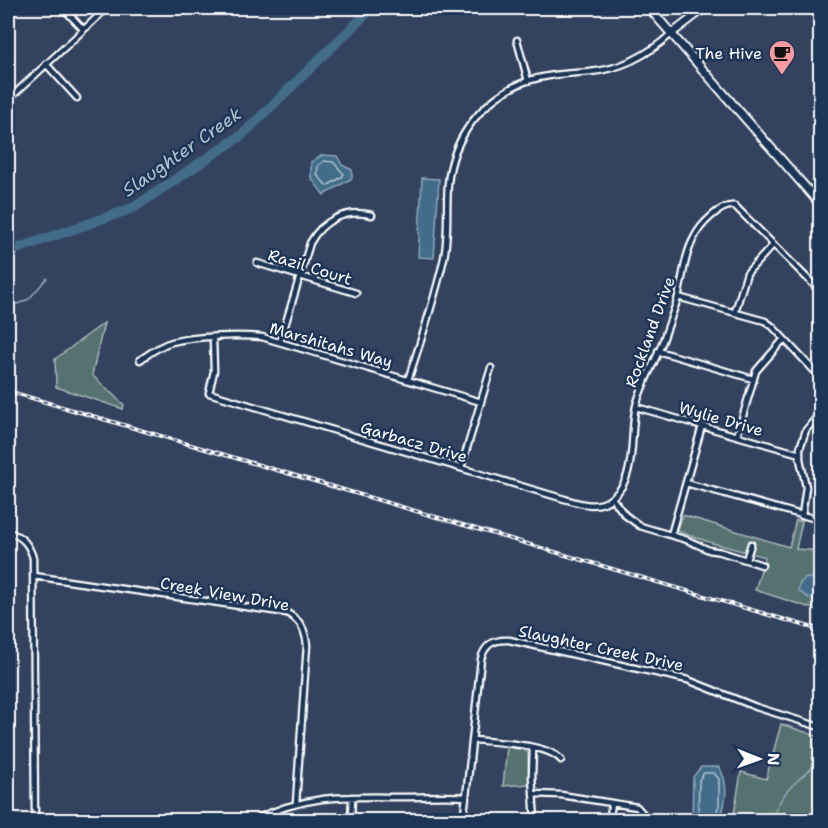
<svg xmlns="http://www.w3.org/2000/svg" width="828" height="828" font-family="'Shantell Sans',sans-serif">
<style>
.green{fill:#557271;stroke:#aab8b8;stroke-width:1.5}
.water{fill:#426c8a;stroke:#8ea7b9;stroke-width:1.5}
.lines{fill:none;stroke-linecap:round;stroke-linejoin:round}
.shore{stroke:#b3c4d0;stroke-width:1.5}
.stream{stroke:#8ea7b9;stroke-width:1.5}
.river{stroke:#426c8a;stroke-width:10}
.minor-casing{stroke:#fff;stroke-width:9}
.tertiary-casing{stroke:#fff;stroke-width:10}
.secondary-casing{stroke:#fff;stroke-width:11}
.minor{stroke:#1d3557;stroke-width:4.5}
.tertiary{stroke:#1d3557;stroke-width:6}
.secondary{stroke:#1d3557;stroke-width:7}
.rail-casing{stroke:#fff;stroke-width:4}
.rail{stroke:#1d3557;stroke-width:1.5;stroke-dasharray:4.5;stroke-linecap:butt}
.labels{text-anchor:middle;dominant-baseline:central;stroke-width:5;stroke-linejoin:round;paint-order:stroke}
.poi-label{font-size:16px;fill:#fff;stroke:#1d3557;text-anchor:end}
.street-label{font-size:16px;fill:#fff;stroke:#1d3557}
.water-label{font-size:18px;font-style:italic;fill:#b3c4d0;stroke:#1d3557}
</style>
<rect width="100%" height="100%" fill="#32425f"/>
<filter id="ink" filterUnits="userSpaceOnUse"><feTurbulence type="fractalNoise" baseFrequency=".0167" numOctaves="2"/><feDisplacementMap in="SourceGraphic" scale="12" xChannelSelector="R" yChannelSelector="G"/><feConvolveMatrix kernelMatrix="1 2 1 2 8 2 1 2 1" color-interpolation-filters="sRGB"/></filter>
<g filter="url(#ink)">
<path class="green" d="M104 323 92 375 124 405 123 409 56 387 55 359Z
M683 515 789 547 796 520 802 522 796 549 820 551V611L755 590 765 557 712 543 677 531Z
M781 724 820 737V799L815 820H733L741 772 766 779Z
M507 747 525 750 528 753 529 784 503 786Z"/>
<path class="water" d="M322 155 337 156 342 165 352 170V178L324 195 311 178V162Z
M422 178 439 179 434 258 418 257Z
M806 578 820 579V601L809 598 798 591 800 583Z
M701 767H719C729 783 727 803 719 820H692L693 777Z"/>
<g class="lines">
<path class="shore" d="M324 161 333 162 344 174 342 177 327 186 317 175 318 166Z
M698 820 699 780 704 773H714L719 779V805L714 820"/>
<path class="stream" d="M8 308 29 299 47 278
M771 820C783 789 796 782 820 761"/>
<path class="river" d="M8 252 133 208 242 135 372 8"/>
<g class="minor-casing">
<path id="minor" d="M63 8 83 29
M517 40 528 81
M46 64 77 98
M8 100 107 8
M257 263 356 293
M678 297 765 321 772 326 820 377
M735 312 747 273 773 245
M213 338 214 371 209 393 561 498C579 503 598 511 613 497 638 476 629 435 636 406 641 387 651 369 659 351 665 336 670 320 676 304 683 283 683 258 694 238 700 225 720 204 735 206L820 291
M280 342 310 243C323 219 347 209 372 215
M658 351 753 379
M140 360C150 353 160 345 172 342 195 336 238 335 262 337L481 402
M408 380C421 341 435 298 444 258 449 234 446 208 448 184 452 138 483 97 527 81 548 74 568 74 590 72 622 69 648 55 671 34
M636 407 800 454
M737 436 756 371 784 339
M461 468 491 368
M686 483 820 520
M612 498 625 515 640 526 687 540 709 550 721 552 762 565
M802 516 806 487 800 459V448L806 430 820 413
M8 532C22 536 29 544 33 558L35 820
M671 535 702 426
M746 560 751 544
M34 576 287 613C301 621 305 629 307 645L296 803
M473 740C493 742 549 744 561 760
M533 748 532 777 535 820
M533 794 561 795 637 807 645 816
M254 820C309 793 347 797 406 797 426 797 446 795 466 797L481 659C485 644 494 639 509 640L688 680 756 707 820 727
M351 820 352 797
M463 820 466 797
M609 820 612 804"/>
</g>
<g class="tertiary-casing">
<path id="tertiary" d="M671 34 705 8"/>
</g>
<g class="secondary-casing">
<path id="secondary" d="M649 8 820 204"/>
</g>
<use href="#minor" class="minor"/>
<use href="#tertiary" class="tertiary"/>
<use href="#secondary" class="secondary"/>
<g class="rail-casing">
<path id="rail" d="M8 391 820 630"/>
</g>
<use href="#rail" class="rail"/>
</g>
</g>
<defs>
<g id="cafe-pin" transform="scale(1.35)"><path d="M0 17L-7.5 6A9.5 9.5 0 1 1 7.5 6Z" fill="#ff9aa2" stroke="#1d3557"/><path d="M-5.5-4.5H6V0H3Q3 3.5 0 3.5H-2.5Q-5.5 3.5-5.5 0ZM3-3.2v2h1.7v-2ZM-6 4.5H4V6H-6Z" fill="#111"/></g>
</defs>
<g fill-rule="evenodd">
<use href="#cafe-pin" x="782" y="53"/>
</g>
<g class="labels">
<g class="poi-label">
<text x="762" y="53">The Hive</text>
</g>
<g class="street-label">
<text transform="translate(310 267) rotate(17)">Razil Court</text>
<text transform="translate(650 332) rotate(-70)">Rockland Drive</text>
<text transform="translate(331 345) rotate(16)">Marshitahs Way</text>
<text transform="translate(721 419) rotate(16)">Wylie Drive</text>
<text transform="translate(414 442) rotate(16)">Garbacz Drive</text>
<text transform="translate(225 594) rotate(10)">Creek View Drive</text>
<text transform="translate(601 648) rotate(12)">Slaughter Creek Drive</text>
</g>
<g class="water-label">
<text transform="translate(182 152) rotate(-35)">Slaughter Creek</text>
</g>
</g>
<rect width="828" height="828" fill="none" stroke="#1d3557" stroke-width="30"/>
<rect x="15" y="15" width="798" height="798" fill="none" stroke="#fff" stroke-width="2" filter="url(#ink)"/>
<g transform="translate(759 759) rotate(91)" stroke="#1d3557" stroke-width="4.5" paint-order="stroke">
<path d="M0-4.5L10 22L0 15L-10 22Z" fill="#ffffff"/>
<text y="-9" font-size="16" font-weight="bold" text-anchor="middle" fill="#ffffff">N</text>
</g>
</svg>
